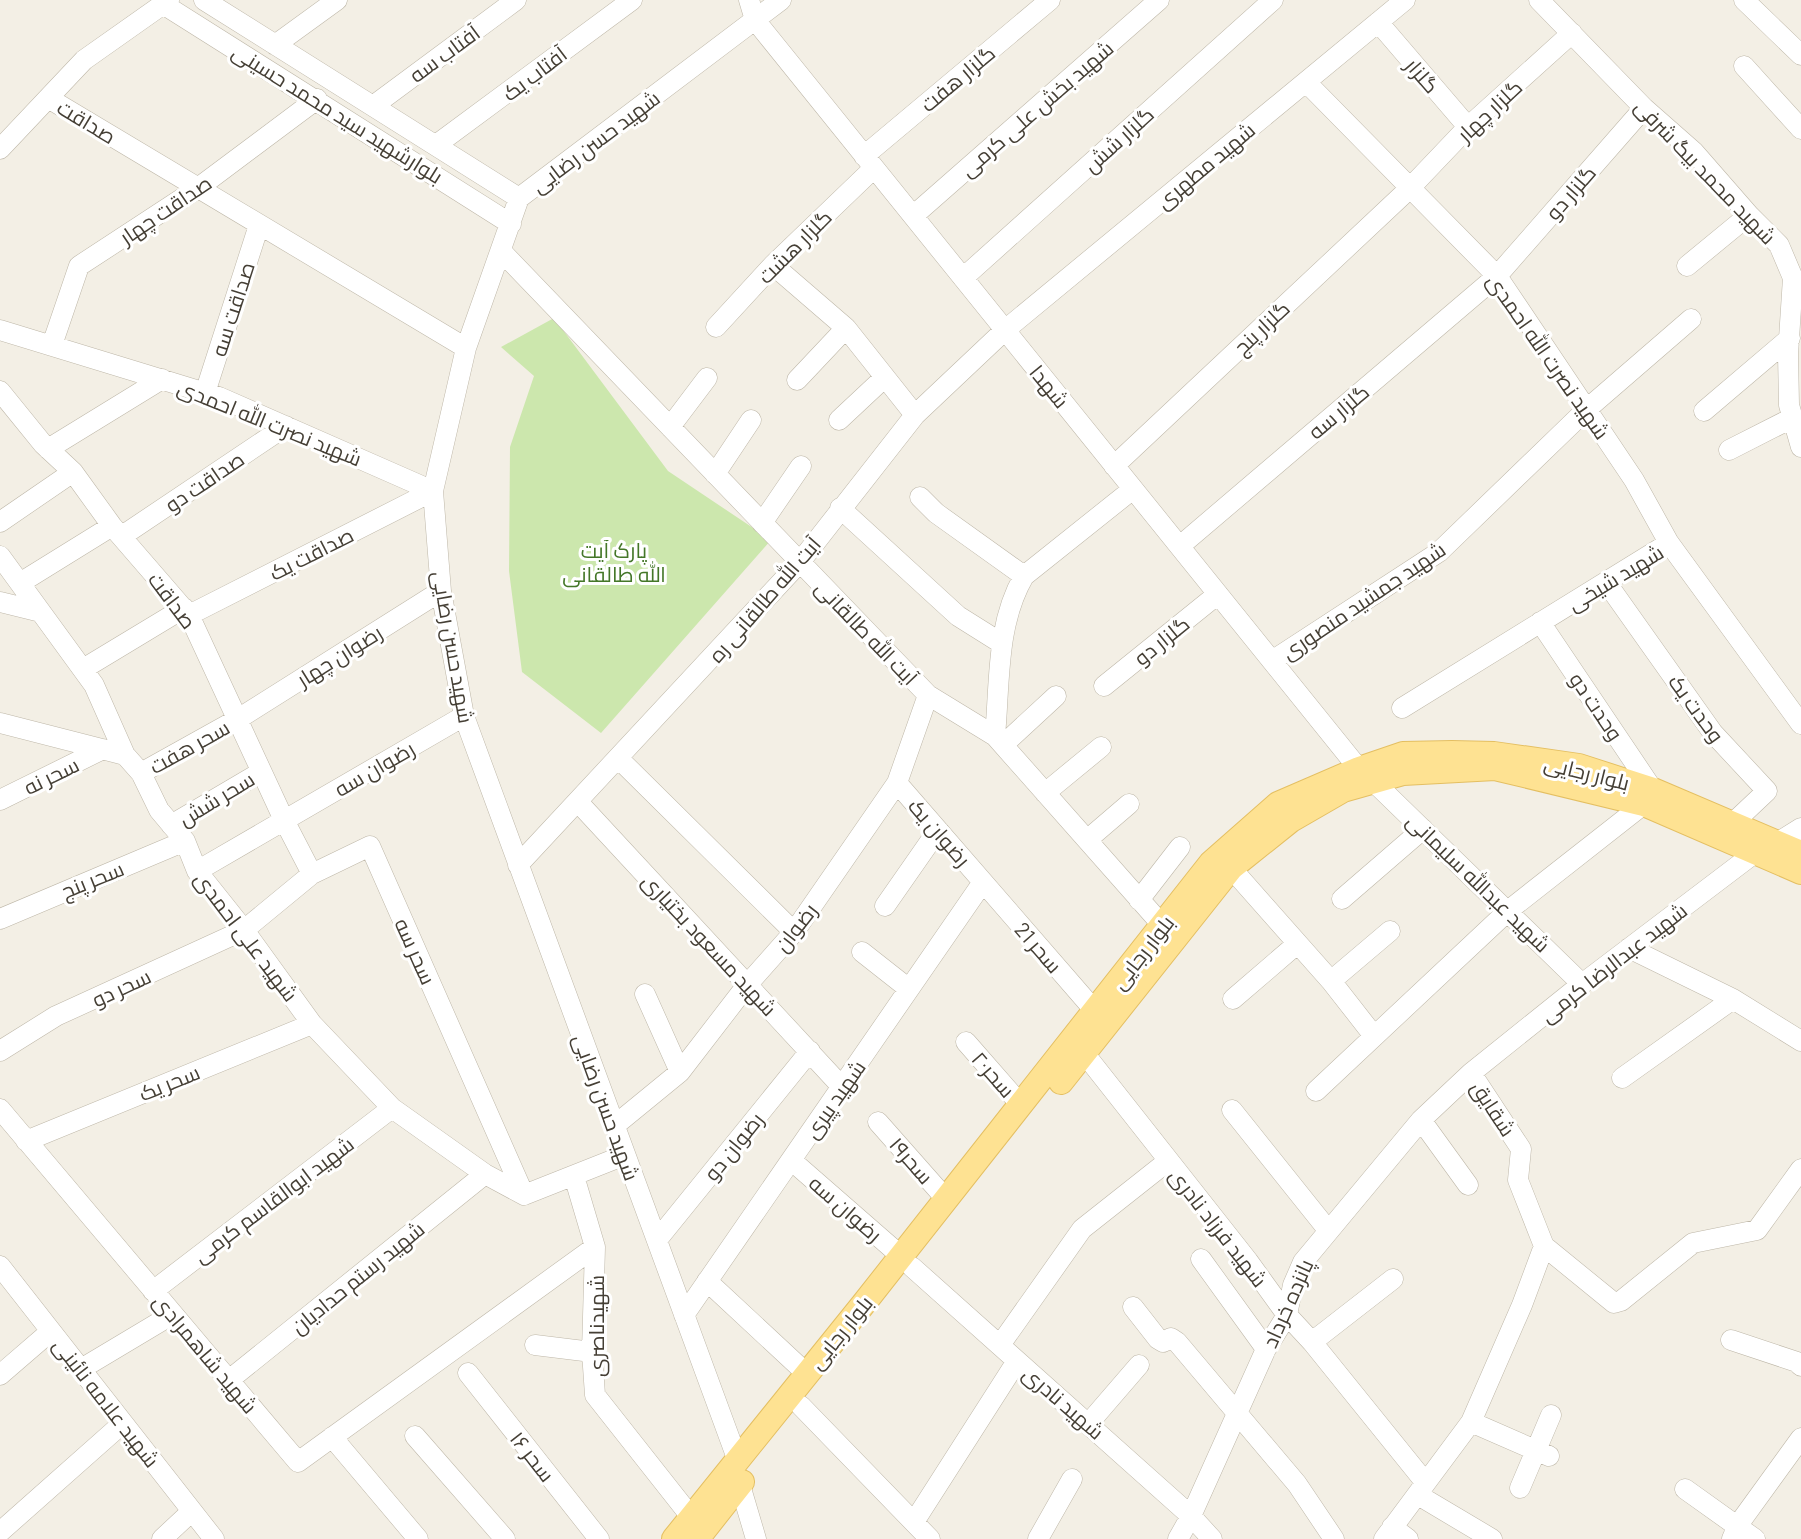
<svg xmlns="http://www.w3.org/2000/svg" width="1801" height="1539" font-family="Barlow,Cairo,sans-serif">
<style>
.green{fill:#cce7ad}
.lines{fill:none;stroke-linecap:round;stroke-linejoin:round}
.minor-casing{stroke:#beb7a8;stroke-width:21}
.major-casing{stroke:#e4bf62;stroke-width:26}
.minor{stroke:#fff;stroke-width:20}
.major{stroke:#fee292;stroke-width:24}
.labels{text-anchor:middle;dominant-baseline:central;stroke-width:6;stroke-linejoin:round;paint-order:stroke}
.street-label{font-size:21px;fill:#453f35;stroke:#fff}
.park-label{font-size:21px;fill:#447728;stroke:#fff}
</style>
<rect width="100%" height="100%" fill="#f3efe5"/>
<path class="green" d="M554 318 668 471 771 540 601 733 522 672 509 571 510 447 534 376 501 347Z"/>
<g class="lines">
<g class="minor-casing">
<path id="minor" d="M204 0 519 198
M749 0 755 20 1359 769
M1539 0 1644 108 1694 152 1749 215 1779 245 1793 278 1788 354 1789 405 1801 447
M1744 0 1801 55
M163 4 511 224
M1378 22 1468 127
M275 45 337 0
M1744 66 1801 129
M1306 82 1497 276 1634 480 1669 543 1801 724
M48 98 466 348
M373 106 516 0
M436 145 632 0
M0 149 84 60 169 0
M864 156 1050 0
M913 216 1159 0
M502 252 928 695 995 736 1163 926
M773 265 846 328 915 415
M1687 266 1749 215
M963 278 1273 0
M716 327 773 265 874 168
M0 330 219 397 433 491
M52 345 79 266 198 188 317 99
M797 380 846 328
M0 391 43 444 73 472 112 526 189 615 284 820 312 874
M205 393 259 225
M1704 411 1790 338
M839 420 885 377
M670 427 707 378
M48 449 162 379
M1729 450 1792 418
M1114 466 1409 189 1468 127 1572 33
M715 474 751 420
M920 497 936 513 1024 576
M840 508 958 616 1001 643
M0 522 73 472
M762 523 801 466
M122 536 286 426
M1180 546 1497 276 1644 108
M0 556 94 685 125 755 141 773 159 810 185 841 197 871 244 930 312 1024 392 1108 485 1174 524 1195
M1606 582 1713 733 1767 791 1732 824
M20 583 112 526
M0 602 41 612
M189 615 433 491
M1540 622 1653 790
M1272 661 1439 552 1587 409 1691 319
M83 669 184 608
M1104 686 1218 594
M1402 708 1669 543
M0 723 125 755
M995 736C1000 682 996 624 1024 576L1133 489
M1003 745 1056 696
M619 759 794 932
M141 773 238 719 441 591
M1374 782 1582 984
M897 783 1095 1011
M1045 793 1101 747
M0 800 103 749
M578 802 842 1087
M171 825 261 772
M1087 840 1129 804
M1777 843 1801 828
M518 865 800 562 915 415 1005 330 1405 0
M1231 868 1331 981 1374 1036
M197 871 464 716
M1342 899 1423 829
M1139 900 1180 847
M885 906 938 830
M0 919 185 841
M1629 948 1733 999 1801 1041
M862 952 909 989
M1331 981 1390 931
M645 994 680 1072
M1233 999 1297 944
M966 1042 1021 1105
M0 1051 56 1016 244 930 312 874 370 846 524 1195
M1084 1053 1248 1261 1287 1315 1312 1342 1425 1482
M1471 1073 1521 1149 1518 1180 1544 1246 1614 1303 1621 1301 1693 1243 1757 1230 1801 1169
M1622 1078 1733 999
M1316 1091 1509 910 1644 804
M0 1109 298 1462 595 1247
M1232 1110 1328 1230
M1421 1120 1468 1185
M878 1122 946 1199
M614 1126 680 1072 747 985 794 932 897 783 928 695
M26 1141 312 1024
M791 1160 901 1256
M574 1176 595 1247 592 1352 595 1395 692 1518
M524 1195 625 1155
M657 1240 810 1051
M1201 1259 1266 1349
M0 1266 214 1539
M912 1267 1191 1516 1212 1539
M707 1281 807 1374
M153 1291 392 1108
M1133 1307 1158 1339 1163 1342 1171 1338 1177 1342 1297 1484 1334 1539
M684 1315 983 882
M1731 1340 1797 1362 1801 1366
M1312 1342 1393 1279
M535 1345 592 1352
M1000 1345 1082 1229 1168 1161
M81 1369 173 1314
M468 1373 599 1539
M0 1375 51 1331
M229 1380 485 1174
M801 1406 930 1539
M1471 1422 1549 1456
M1089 1423 1139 1365
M415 1436 505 1539
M332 1437 418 1539
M738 1461 464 716 441 591 433 491 466 348 519 198 781 0
M740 1485 756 1539
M1520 1488 1551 1415
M1685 1489 1755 1539
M1418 1495 1492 1539
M914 1522 1017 1361
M1392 1527 1408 1539
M0 1532 123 1423
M162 1539 192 1511
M1038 1539 1072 1479
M1178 1539 1191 1516 1266 1349 1287 1315 1293 1285 1303 1262 1421 1120 1471 1073 1582 984 1756 852
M1384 1539 1471 1422 1522 1305 1544 1246
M1732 1539 1738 1525 1801 1438"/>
</g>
<g class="major-casing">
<path id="major" d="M1061 1082 1231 868 1291 820 1343 790 1403 773 1495 768 1644 804 1801 872
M674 1539 865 1302 1211 863 1278 804 1359 769 1403 754 1452 753 1494 754 1579 766 1653 790 1801 853
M697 1539 742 1482"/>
</g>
<use href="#minor" class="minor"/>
<use href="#major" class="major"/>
</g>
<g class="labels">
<g class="street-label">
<text transform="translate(444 53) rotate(-36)">آفتاب سه</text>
<text transform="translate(534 73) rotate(-37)">آفتاب یک</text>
<text transform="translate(1423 75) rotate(49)">گلزار</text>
<text transform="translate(957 78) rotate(-40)">گلزار هفت</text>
<text transform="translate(1036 108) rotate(-41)">شهید بخش علی کرمی</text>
<text transform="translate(1489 110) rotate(-43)">گلزار چهار</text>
<text transform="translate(338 113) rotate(32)">بلوارشهید سید محمد حسینی</text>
<text transform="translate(87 121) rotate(31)">صداقت</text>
<text transform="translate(1118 139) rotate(-42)">گلزار شش</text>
<text transform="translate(595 141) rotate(-37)">شهید حسن رضایی</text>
<text transform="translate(1205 165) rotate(-40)">شهید مطهری</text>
<text transform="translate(1706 171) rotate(46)">شهید محمد بیگ شرفی</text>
<text transform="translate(1570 192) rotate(-49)">گلزار دو</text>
<text transform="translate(165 209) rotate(-34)">صداقت چهار</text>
<text transform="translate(794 246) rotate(-45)">گلزار هشت</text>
<text transform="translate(232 309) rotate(-72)">صداقت سه</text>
<text transform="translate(1261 327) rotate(-43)">گلزار پنج</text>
<text transform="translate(1549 356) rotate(55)">شهید نصرت الله احمدی</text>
<text transform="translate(1050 386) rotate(51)">شهدا</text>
<text transform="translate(1338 411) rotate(-40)">گلزار سه</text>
<text transform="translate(270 422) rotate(22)">شهید نصرت الله احمدی</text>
<text transform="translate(204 481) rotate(-34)">صداقت دو</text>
<text transform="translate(311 553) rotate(-27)">صداقت یک</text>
<text transform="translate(1615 577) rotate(-31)">شهید شیخی</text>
<text transform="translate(764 599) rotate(-49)">آیت الله طالقانی ره</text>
<text transform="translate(173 600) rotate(53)">صداقت</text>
<text transform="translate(1363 600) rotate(-34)">شهید جمشید منصوری</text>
<text transform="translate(867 632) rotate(46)">آیت الله طالقانی</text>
<text transform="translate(1161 640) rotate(-39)">گلزار دو</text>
<text transform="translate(454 647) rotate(80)">شهید حسن رضایی</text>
<text transform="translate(339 655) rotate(-32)">رضوان چهار</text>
<text transform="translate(1597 706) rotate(56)">وحدت دو</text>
<text transform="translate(1697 708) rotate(54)">وحدت یک</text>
<text transform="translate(189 746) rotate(-29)">سحر هفت</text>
<text transform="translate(374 768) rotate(-30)">رضوان سه</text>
<text transform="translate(1587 772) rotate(14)">بلوار رجایی</text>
<text transform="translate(51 775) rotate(-26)">سحر نه</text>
<text transform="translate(216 798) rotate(-31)">سحر شش</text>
<text transform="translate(940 832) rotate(49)">رضوان یک</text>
<text transform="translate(92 879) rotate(-22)">سحر پنج</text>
<text transform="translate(1479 882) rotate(44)">شهید عبدالله سلیمانی</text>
<text transform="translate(795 927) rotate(-52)">رضوان</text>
<text transform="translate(247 936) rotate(53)">شهید علی احمدی</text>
<text transform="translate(710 944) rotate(47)">شهید مسعود بختیاری</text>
<text transform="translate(1039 947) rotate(49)">سحر 21</text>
<text transform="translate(416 951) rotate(66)">سحر سه</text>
<text transform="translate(1142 952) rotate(-52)">بلوار رجایی</text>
<text transform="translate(1613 962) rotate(-38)">شهید عبدالرضا کرمی</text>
<text transform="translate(121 987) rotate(-25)">سحر دو</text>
<text transform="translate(994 1074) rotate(49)">سحر۲۰</text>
<text transform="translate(169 1082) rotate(-22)">سحر یک</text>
<text transform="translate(834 1099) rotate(-55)">شهید پیری</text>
<text transform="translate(607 1107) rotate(70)">شهید حسن رضایی</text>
<text transform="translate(1494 1108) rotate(57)">شقایق</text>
<text transform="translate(733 1146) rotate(-51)">رضوان دو</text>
<text transform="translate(912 1160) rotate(49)">سحر۱۹</text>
<text transform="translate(273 1199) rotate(-37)">شهید ابوالقاسم کرمی</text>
<text transform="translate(846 1208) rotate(41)">رضوان سه</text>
<text transform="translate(1219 1227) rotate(52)">شهید فرزاد نادری</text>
<text transform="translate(357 1277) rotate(-39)">شهید رستم حدادیان</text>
<text transform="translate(1287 1303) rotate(-66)">پانزده خرداد</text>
<text transform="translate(595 1326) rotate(-90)">شهیدناصری</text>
<text transform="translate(840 1332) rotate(-51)">بلوار رجایی</text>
<text transform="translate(206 1353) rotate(50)">شهید شاهمرادی</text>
<text transform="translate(107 1402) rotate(52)">شهید علامه‌ نائینی</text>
<text transform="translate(1064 1402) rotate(41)">شهید نادری</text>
<text transform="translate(533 1456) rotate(52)">سحر ۱۶</text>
</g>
<g class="park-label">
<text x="614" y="549">پارک آیت<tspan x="614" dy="24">الله طالقانی</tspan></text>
</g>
</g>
</svg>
